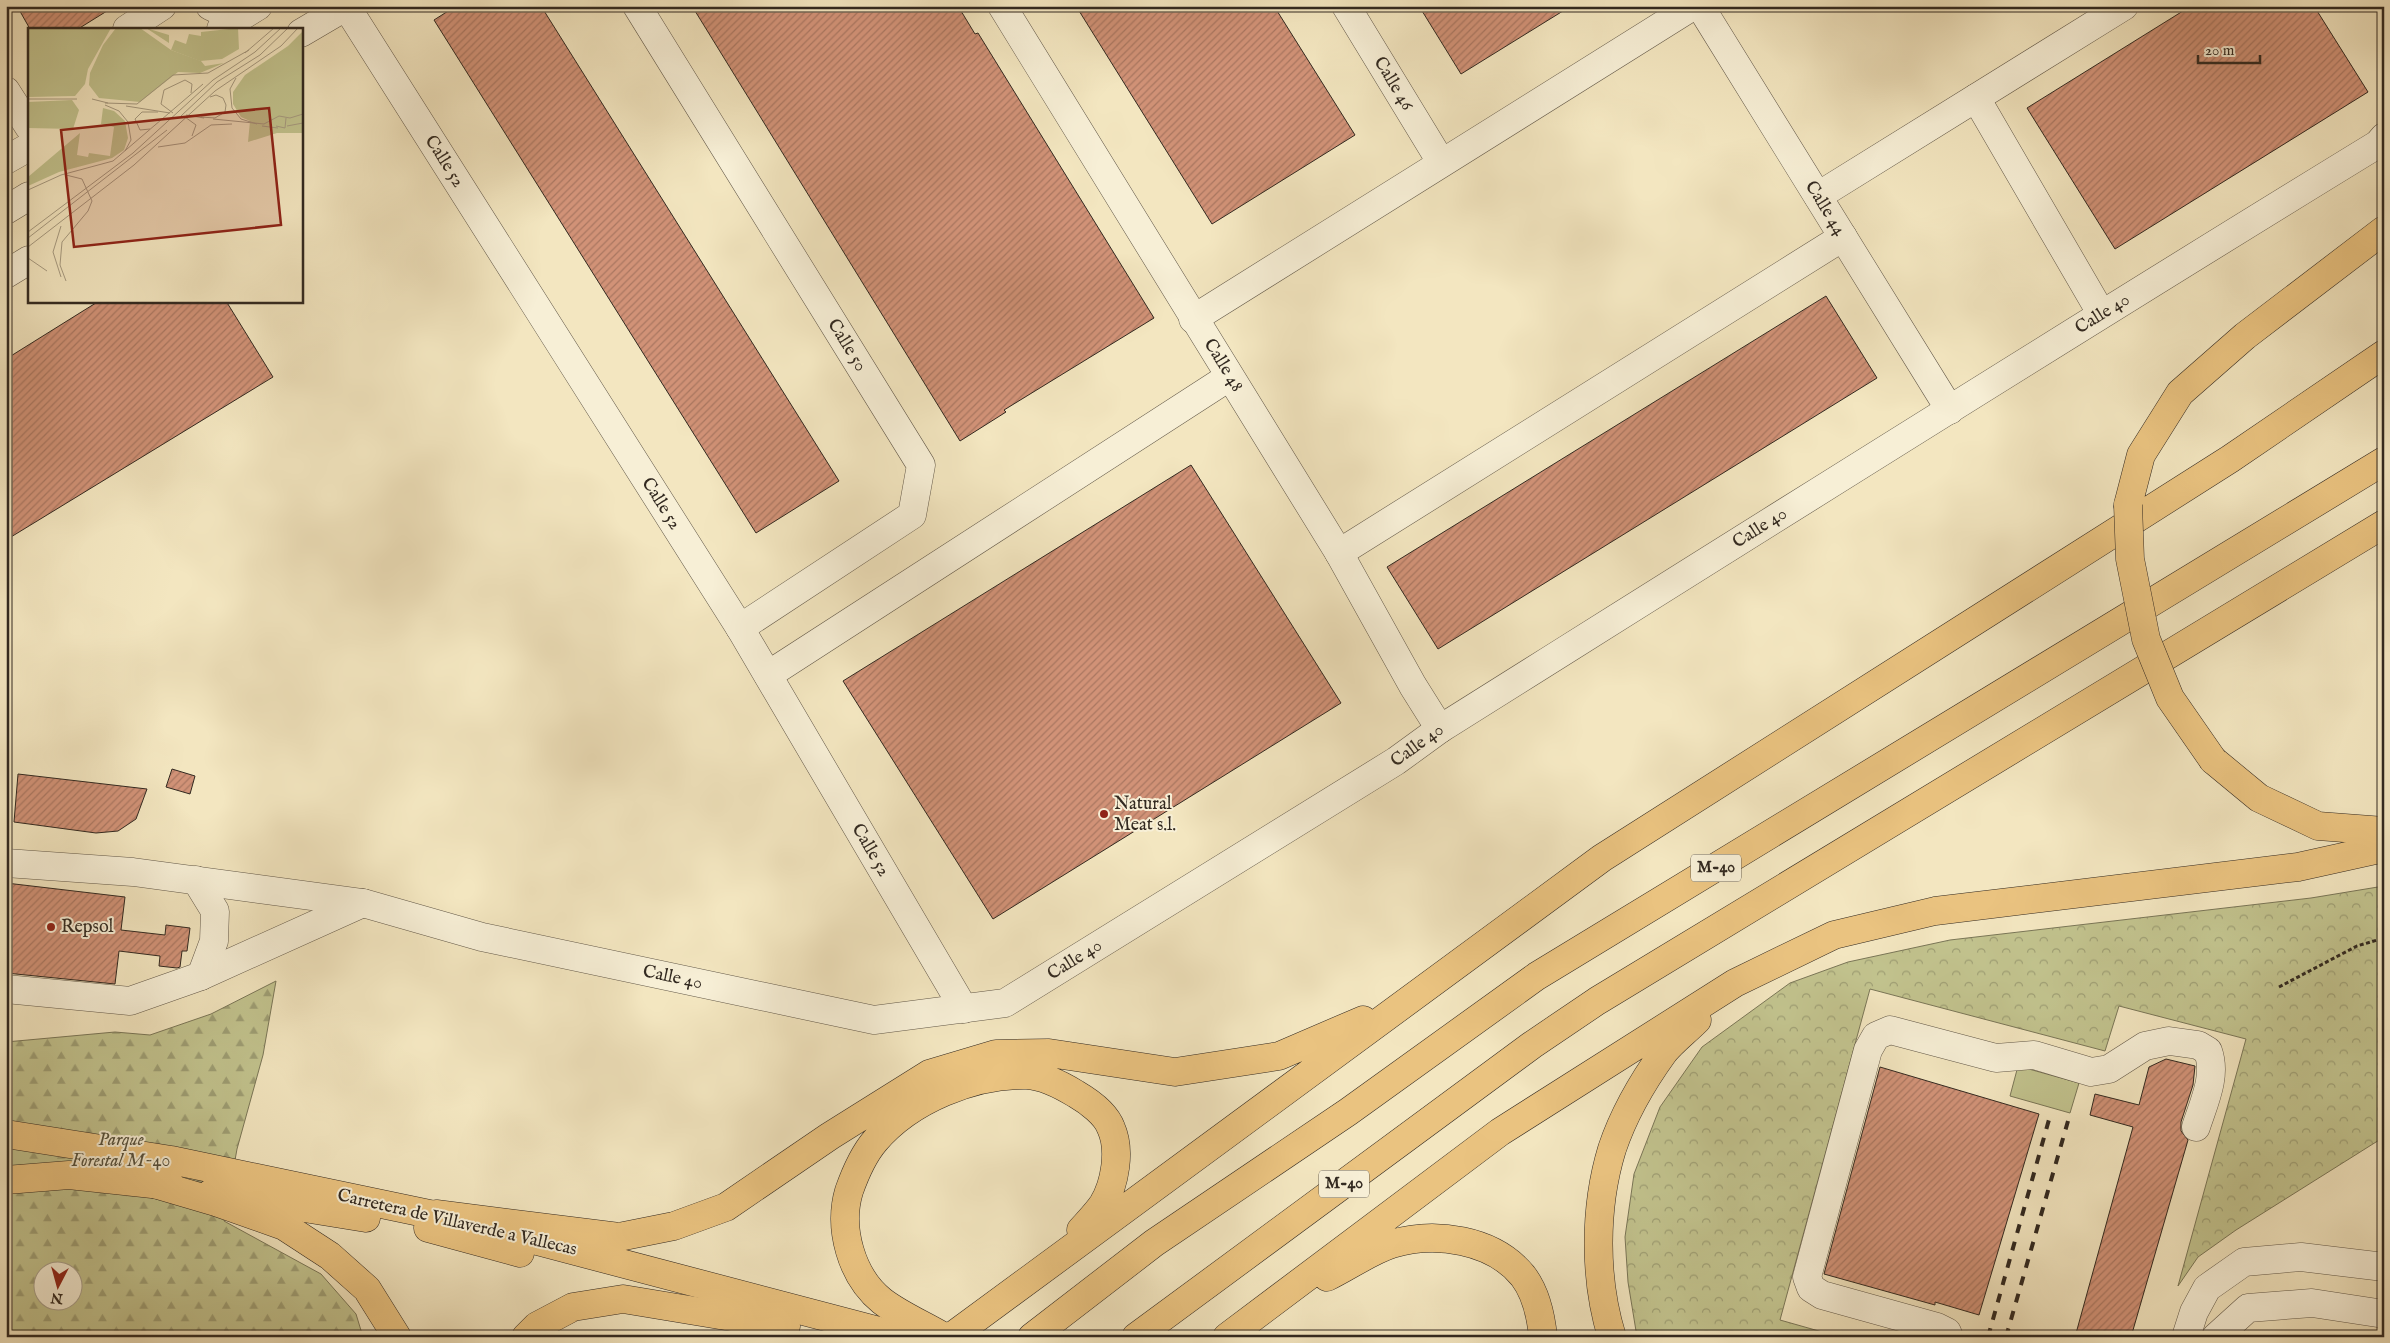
<svg xmlns="http://www.w3.org/2000/svg" width="2390" height="1343" font-family="'IM FELL English',serif">
<style>
.green{fill:#c2c38e;stroke:#7a7657}
.forest{fill:url(#forest-firs);stroke:#7a7657;fill-rule:evenodd}
.park{fill:url(#park-crowns);stroke:#7a7657}
.building{fill:url(#building-hatch);stroke:#322920}
.lines{fill:none;stroke-linecap:round;stroke-linejoin:round}
.minor-casing{stroke:#625848;stroke-width:29}
.major-casing{stroke:#322920;stroke-width:29}
.highway-casing{stroke:#322920;stroke-width:29}
.path{stroke:#322920;stroke-width:3;stroke-dasharray:4 2.5;stroke-linecap:butt}
.minor{stroke:#f7efd6;stroke-width:28}
.major{stroke:#eac380;stroke-width:28}
.highway{stroke:#eac380;stroke-width:28}
.rail{stroke:#322920;stroke-width:4;stroke-dasharray:9 9;stroke-linecap:butt}
.highway-bridge-casing{stroke:#322920;stroke-width:29;stroke-linecap:butt}
.highway-bridge{stroke:#eac380;stroke-width:28}
.poi-dot{fill:#8f2418;stroke:#f7efd6;stroke-width:2}
.labels{text-anchor:middle;dominant-baseline:central;stroke-width:4;stroke-linejoin:round;paint-order:stroke}
.shield{fill:#f7efd6;stroke:#6d6457;stroke-width:1}
.shield-label{font-size:16px;font-weight:bold;fill:#322920}
.street-label{font-size:18px;fill:#322920;stroke:#f7efd6}
.poi-label{font-size:18px;fill:#322920;stroke:#f7efd6;text-anchor:start}
.park-label{font-size:18px;font-style:italic;fill:#56503c;stroke:#f7efd6}
.inset-road{fill:none;stroke:#a69a80;stroke-width:1}
.view{fill:#8f2418;fill-opacity:0.15;stroke:#8f2418;stroke-width:2.5}
.inset-edge{fill:none;stroke:#322920;stroke-width:2.5}
</style>
<defs>
<pattern id="forest-firs" width="22" height="20" patternUnits="userSpaceOnUse" patternTransform="scale(1.25)"><rect width="22" height="20" fill="#c2c38e"/><path d="M5 1l3.5 6h-7zM16 11l3.5 6h-7z" fill="#9e9e74"/></pattern>
<pattern id="park-crowns" width="20" height="18" patternUnits="userSpaceOnUse" patternTransform="scale(1.25)"><rect width="20" height="18" fill="#c2c38e"/><path d="M2 6a3 3 0 1 1 6 0M12 15a3 3 0 1 1 6 0" fill="none" stroke="#9e9e74"/></pattern>
<pattern id="building-hatch" width="6" height="6" patternUnits="userSpaceOnUse" patternTransform="scale(1.25)"><rect width="6" height="6" fill="#d19277"/><path d="M-1 1l2-2M0 6l6-6M5 7l2-2" fill="none" stroke="#aa7761"/></pattern>
</defs>
<rect width="100%" height="100%" fill="#f3e6c0"/>
<filter id="stains"><feTurbulence type="fractalNoise" baseFrequency=".004" numOctaves="4"/><feColorMatrix values="0 0 0 0 .2 0 0 0 0 .09 0 0 0 0 .02 0 0 0 .5 -.17"/></filter>
<radialGradient id="worn" r=".72"><stop offset=".6" stop-color="#630" stop-opacity="0"/><stop offset="1" stop-color="#630" stop-opacity=".3"/></radialGradient>
<path class="green" d="M2018 1066 2079 1083 2070 1113 2010 1096Z"/>
<path class="forest" d="M276 981 263 1055 237 1149 224 1221 321 1274 356 1314 363 1337H6V1042L115 1032 150 1035 211 1014ZM42 1270H72V1300H42Z"/>
<path class="park" d="M2384 886V1137L2236 1230 2198 1257 2178 1286 2246 1039 2119 1006 2105 1051 1870 989 1780 1320 1840 1337H1637L1628 1282 1625 1237 1634 1174 1660 1107 1702 1047 1790 983 1848 962 1950 940 2311 898Z"/>
<path class="building" d="M17 6H115L78 29H30Z
M456 6H541L839 481 756 533 434 20Z
M692 6H958L975 34 978 33 1154 318 1004 410 1006 412 960 441Z
M1076 6H1274L1355 135 1212 224Z
M1419 6H1571L1461 74Z
M2191 6H2314L2368 92 2115 249 2027 108Z
M1826 296 1877 378 1438 649 1387 567Z
M99 301H226L273 377 6 540V359Z
M1191 465 1341 703 993 919 843 681Z
M172 769 195 776 190 794 166 787Z
M18 774 147 789 136 819 118 831 96 833 14 822Z
M6 883 125 897 121 930 165 935 166 925 190 928 187 951H182L180 967 177 968 159 966 160 956 119 951 115 984 6 973Z
M2166 1059 2195 1066 2193 1085 2181 1122V1131L2188 1140 2131 1337H2075L2133 1127 2090 1115 2095 1094 2139 1105 2149 1067Z
M1880 1067 2039 1114 1979 1315 1935 1302V1305L1824 1274Z"/>
<g class="lines">
<g class="minor-casing">
<g id="minor">
<path d="M210 6 237 19"/>
<path id="s1" d="M346 6 740 628 964 1009"/>
<path id="s2" d="M637 6 921 465 912 515 740 628"/>
<path id="s3" d="M1002 6 1339 553 1413 686 1440 729"/>
<path id="s4" d="M1346 6 1441 162"/>
<path id="s5" d="M1700 6 1950 410"/>
<path d="M127 29 162 6"/>
<path d="M221 29 258 6"/>
<path d="M301 33 347 6"/>
<path d="M6 91 29 127"/>
<path d="M1976 98 2101 313"/>
<path d="M6 160 29 147"/>
<path d="M1818 196 2124 6"/>
<path d="M6 210 29 196"/>
<path d="M6 274 29 260"/>
<path d="M1193 319 1693 6"/>
<path d="M1339 553 1843 237"/>
<path d="M768 675 1229 377"/>
<path id="s6" d="M6 863 133 872 363 903 482 937 874 1020 1005 1003 1396 761 1440 729C1752 533 2064 336 2378 144L2384 137"/>
<path d="M196 880 215 911 214 941 201 976"/>
<path d="M6 989 130 1001 201 976 363 903"/>
<path d="M1949 1337 1947 1332 1937 1327 1822 1295 1811 1288 1807 1277 1868 1050 1876 1036 1890 1030 1996 1058 2034 1055 2091 1072 2109 1069 2145 1046 2169 1041 2198 1045 2208 1051C2217 1076 2204 1102 2196 1127"/>
<path d="M2186 1337 2194 1312 2207 1288 2244 1262 2301 1257 2384 1267"/>
<path d="M2216 1337 2248 1308 2312 1303 2384 1314"/>
</g>
</g>
<g class="major-casing">
<path id="major" d="M6 1134 171 1160 458 1220
M6 1180 69 1175 171 1186
M211 1193 366 1218
M428 1228 520 1253
M499 1231 902 1337"/>
</g>
<g class="highway-casing">
<path id="highway" d="M2128 505 2141 455 2180 393 2245 336 2384 230
M2213 760 2259 798 2318 826 2384 831
M148 1182 216 1202 284 1226 330 1256 367 1289 397 1337
M436 1214 619 1237 674 1226 726 1207 830 1136 929 1074 996 1054 1049 1053 1175 1072 1279 1056 1363 1020
M1327 1277C1348 1267 1370 1251 1392 1244 1435 1231 1493 1239 1523 1276 1536 1293 1541 1316 1543 1337
M526 1337 537 1326 573 1307 623 1299 786 1326
M944 1337C924 1325 900 1315 882 1301 851 1276 838 1228 849 1191 855 1174 863 1155 875 1141 910 1100 973 1074 1027 1075 1043 1076 1063 1086 1076 1094 1088 1101 1106 1114 1111 1128 1121 1150 1115 1184 1103 1204 1097 1213 1088 1222 1081 1230
M951 1337 1602 858 2230 459 2384 354
M1032 1337 1154 1243 1348 1112 1537 976 2384 461
M1136 1337 1532 1045 1597 1001 2384 524
M1227 1337 1500 1132 1735 983 1834 935 1935 911 2298 867 2384 848
M1612 1337C1594 1279 1594 1208 1612 1149 1623 1116 1643 1081 1664 1052 1673 1041 1686 1031 1697 1020"/>
</g>
<path class="path" d="M2279 987 2357 946 2384 938"/>
<use href="#minor" class="minor"/>
<use href="#major" class="major"/>
<use href="#highway" class="highway"/>
<path class="rail" d="M1988 1337 2050 1116
M2006 1337 2068 1121"/>
<g class="highway-bridge-casing">
<path id="highway-bridge" d="M2128 505 2130 559 2146 639 2170 698 2213 760"/>
</g>
<use href="#highway-bridge" class="highway-bridge"/>
</g>
<g class="poi-dot">
<circle cx="1104" cy="814" r="5"/>
<circle cx="51" cy="927" r="5"/>
</g>
<g class="labels">
<g class="shield">
<rect x="1691" y="854.5" width="50" height="27" rx="4"/>
<rect x="1319" y="1170.5" width="50" height="27" rx="4"/>
</g>
<g class="shield-label">
<text x="1716" y="868">M-40</text>
<text x="1344" y="1184">M-40</text>
</g>
<g class="street-label">
<text stroke="none"><textPath href="#s4" startOffset="91">Calle 46</textPath></text>
<text stroke="none"><textPath href="#s1" startOffset="184">Calle 52</textPath></text>
<text stroke="none"><textPath href="#s5" startOffset="238">Calle 44</textPath></text>
<text stroke="none"><textPath href="#s6" startOffset="2312">Calle 40</textPath></text>
<text stroke="none"><textPath href="#s2" startOffset="399">Calle 50</textPath></text>
<text stroke="none"><textPath href="#s3" startOffset="422">Calle 48</textPath></text>
<text stroke="none"><textPath href="#s1" startOffset="589">Calle 52</textPath></text>
<text stroke="none"><textPath href="#s6" startOffset="1908">Calle 40</textPath></text>
<text stroke="none"><textPath href="#s6" startOffset="1502">Calle 40</textPath></text>
<text stroke="none"><textPath href="#s1" startOffset="994">Calle 52</textPath></text>
<text stroke="none"><textPath href="#s6" startOffset="1098">Calle 40</textPath></text>
<text stroke="none"><textPath href="#s6" startOffset="678">Calle 40</textPath></text>
<text transform="translate(457 1223) rotate(13)">Carretera de Villaverde a Vallecas</text>
</g>
<g class="poi-label">
<text x="1114" y="804">Natural<tspan x="1114" dy="21">Meat s.l.</tspan></text>
<text x="61" y="927">Repsol</text>
</g>
<g class="park-label">
<text x="121" y="1140">Parque<tspan x="121" dy="21">Forestal M-40</tspan></text>
</g>
</g>
<g transform="translate(28 28)">
<rect width="275" height="275" fill="#f3e6c0"/>
<path d="M210 0 211 21 194 31 172 33 143 22 147 12 158 16 161 6 173 8V4Z" fill="#c2c38e"/>
<path d="M275 3V105H249L220 114 222 93 213 89 205 76V64L217 47 260 18Z" fill="#c2c38e"/>
<path d="M0 0H83L60 41 57 56 47 68 0 69ZM88 0H112L143 22 173 33 177 38 196 35 172 45 150 44 112 74 71 70 61 57 62 45 75 17ZM118 0 141 7V15ZM44 72 51 82 45 101 0 100V74ZM75 80 86 83 97 93 100 110 96 122 84 130 31 144 0 158V149L52 105 49 127 60 129 61 125 82 128 86 99 73 96Z" fill="#c2c38e"/>
<path class="inset-road" d="M217 25 246 0M208 50 202 61 204 80 213 91 229 96M0 71H49M64 71 80 75M77 75 109 76 145 47 180 45 221 22M77 77 91 83 100 94 103 112 97 123M98 78 142 85M145 85 133 76 136 62 157 52 164 56 163 65M158 87 176 90M153 88 189 54 232 27 260 0M157 89 168 97 164 108M173 89 187 90 197 84 198 77 195 70 188 67 182 69M185 91 236 96 251 88 262 90 275 86M234 98 250 100M248 98 257 100 258 90M259 98 275 95M122 101 112 102 107 91 114 84H130M130 119 157 115 183 97 204 96M0 162 33 147 85 133 175 56M0 204 105 125 185 52 227 24 253 0M0 210 139 102M0 219 106 137 187 63 253 18 270 0M0 230 19 243M33 249 25 224 33 198M38 253 32 237 34 214 60 183 64 173 54 151 38 147"/>
<path class="view" d="M241 80 253 197 46 219 33 102Z"/>
<rect width="275" height="275" class="inset-edge"/>
</g>
<rect width="2390" height="1343" fill="none" stroke="#f3e6c0" stroke-width="25"/>
<rect x="8" y="8" width="2375" height="1328" fill="none" stroke="#322920" stroke-width="2.5"/>
<rect x="12" y="12" width="2365" height="1318" fill="none" stroke="#322920"/>
<g transform="translate(58 1286) rotate(186)"><circle r="24" fill="#f7efd6" stroke="#a8a08d"/>
<path d="M0-4L9 19L0 12L-9 19Z" fill="#8f2418"/>
<text y="-8" font-size="14" font-weight="bold" text-anchor="middle" fill="#322920">N</text>
</g>
<path d="M2198 55v8h62v-8" fill="none" stroke="#322920" stroke-width="2.5"/>
<text x="2205" y="55" font-size="15" fill="#322920" stroke="#f7efd6" stroke-width="4" paint-order="stroke">20 m</text>
<rect width="100%" height="100%" filter="url(#stains)"/>
<rect width="100%" height="100%" fill="url(#worn)"/>
</svg>
